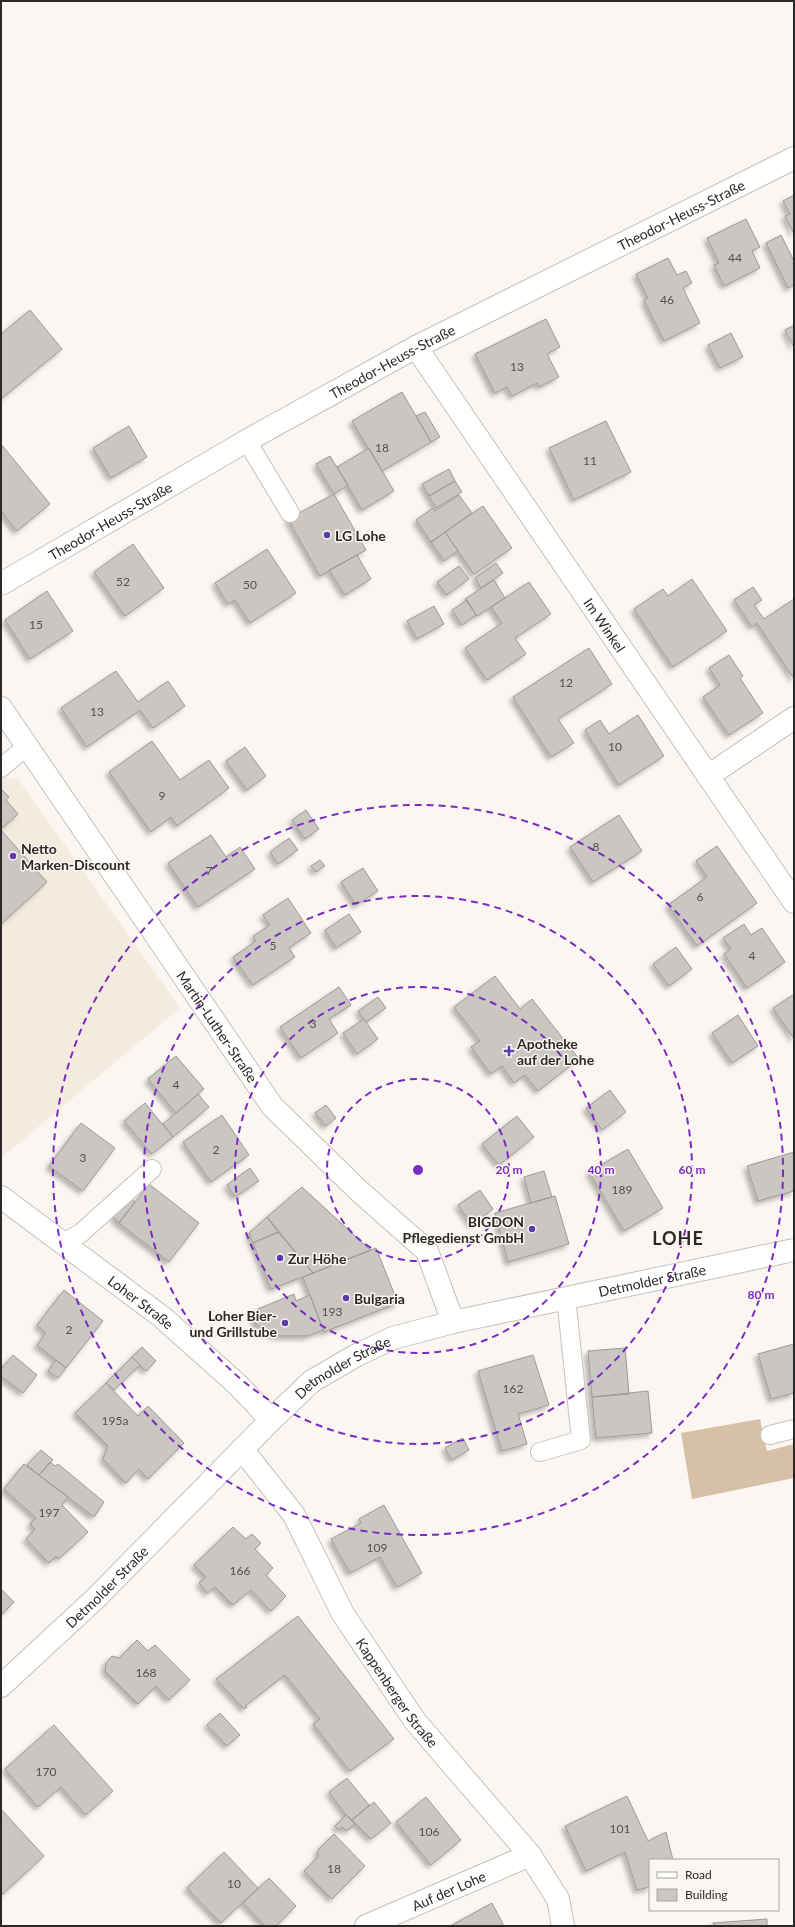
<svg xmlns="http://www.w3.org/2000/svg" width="795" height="1927" font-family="Lato,sans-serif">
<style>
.built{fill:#f4ebdf}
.grass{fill:#d6c1a7}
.building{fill:#cac6c1;stroke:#9d9a95;filter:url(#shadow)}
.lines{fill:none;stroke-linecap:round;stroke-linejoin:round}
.lane-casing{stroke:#c5c1bc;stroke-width:20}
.street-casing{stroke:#c5c1bc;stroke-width:24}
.secondary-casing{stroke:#c5c1bc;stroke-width:24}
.lane{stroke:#fff;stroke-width:18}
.street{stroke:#fff;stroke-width:22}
.secondary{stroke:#fff;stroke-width:22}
.ring{fill:none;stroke:#7b2cbf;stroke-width:2;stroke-dasharray:7 5}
.poi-dot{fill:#5d38b0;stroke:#fbf6f1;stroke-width:1.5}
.labels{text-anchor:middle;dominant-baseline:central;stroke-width:3;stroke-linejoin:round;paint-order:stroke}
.number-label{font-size:12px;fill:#53504e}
.street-label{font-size:14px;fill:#2b2927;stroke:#fbf6f1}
.poi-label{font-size:14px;font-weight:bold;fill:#2b2927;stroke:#fbf6f1;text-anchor:start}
.district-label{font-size:18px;font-weight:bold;letter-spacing:1px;fill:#2b2927;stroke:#fbf6f1}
.centre{fill:#7b2cbf;stroke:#fbf6f1;stroke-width:2}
.ring-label{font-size:12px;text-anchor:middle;font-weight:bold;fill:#7b2cbf;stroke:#fbf6f1;stroke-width:3;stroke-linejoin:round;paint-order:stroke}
</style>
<defs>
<filter id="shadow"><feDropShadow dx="-3.5" dy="3.5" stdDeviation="2" flood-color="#0004"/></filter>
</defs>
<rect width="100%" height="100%" fill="#fbf6f1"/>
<path class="built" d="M1 777 18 779 180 1008 1 1158Z"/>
<path class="grass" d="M760 1419 767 1451 794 1444V1478L692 1499 681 1433Z"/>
<path class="building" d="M794 195V234L785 216 790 214 783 201Z
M746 219 760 247 752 251 760 268 724 286 714 265 719 263 707 238Z
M781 235 794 261V285L788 288 766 243Z
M668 258 677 275 686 271 692 283 683 288 700 323 664 341 644 300 648 298 636 274Z
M30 310 62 349 1 399V334Z
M546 319 560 347 547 354 559 377 539 387 537 383 512 396 507 387 495 393 475 354Z
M794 325V347L785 330Z
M731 333 743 357 720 368 708 345Z
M402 392 431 442 382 471 352 421Z
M425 412 440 437 431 442 416 416Z
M606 421 631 472 574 500 549 448Z
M129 426 147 457 111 478 93 448Z
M1 444 50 504 17 531 1 511Z
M369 448 394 491 362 510 337 467Z
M330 456 348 485 334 494 316 464Z
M449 469 455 481 429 496 422 484Z
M455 481 462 492 436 508 429 496Z
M334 494 366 550 320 576 288 519Z
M459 495 472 513 431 542 416 520 433 508 435 511Z
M483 506 512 548 474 574 445 532Z
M445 532 458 551 444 561 431 542Z
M133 544 164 588 125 616 94 572Z
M267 549 296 593 250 623 235 600 228 604 215 583Z
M357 555 371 579 345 595 329 570Z
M496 563 503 573 481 588 475 578Z
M459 566 469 579 447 595 437 582Z
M692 579 727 631 673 667 634 609 663 589 668 596Z
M494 580 505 598 477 616 465 599Z
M529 582 551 614 515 638 526 654 487 680 465 648 502 623 491 607Z
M753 587 762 600 754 605 764 619 794 599V679L757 623 752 627 734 600Z
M47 591 73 631 30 659 5 620Z
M467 600 476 615 462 625 452 610Z
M434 606 444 624 417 639 407 621Z
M589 648 612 684 558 719 574 743 551 757 513 697Z
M729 655 743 676 740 678 763 713 729 735 703 697 720 685 709 668Z
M116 671 138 702 168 681 185 706 153 728 140 710 87 747 61 708Z
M638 715 664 756 619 785 585 730 600 720 609 734Z
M152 741 180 780 209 760 229 788 177 826 171 817 151 832 109 772Z
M245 747 266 776 247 790 226 761Z
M1 789 9 797 6 800 18 814 1 829Z
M306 810 319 829 305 839 292 820Z
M619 815 642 851 593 882 570 847Z
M1 830 47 882 1 924Z
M211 835 226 857 240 847 255 869 198 907 168 863Z
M289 838 298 850 278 864 270 852Z
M717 846 757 903 697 946 668 905 707 877 696 861Z
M320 860 325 866 316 872 311 866Z
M363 868 378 891 356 905 341 882Z
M288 898 311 933 289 948 295 957 253 985 233 957 256 941 253 936 270 925 263 915Z
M349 914 361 932 336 948 325 930Z
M744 924 751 935 762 928 785 962 747 988 724 954 731 949 723 938Z
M676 947 692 969 669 986 653 964Z
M495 976 520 1009 532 999 579 1059 538 1091 525 1075 514 1083 502 1066 491 1074 471 1047 480 1041 454 1007Z
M339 987 351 1005 329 1019 338 1033 301 1058 280 1027Z
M794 994V1039L773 1008Z
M378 997 386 1008 366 1022 358 1011Z
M738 1015 758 1046 732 1063 712 1033Z
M364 1019 378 1039 357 1054 343 1033Z
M176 1056 204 1089 176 1113 148 1079Z
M610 1090 626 1112 602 1130 586 1108Z
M198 1094 209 1107 173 1137 163 1124Z
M145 1103 173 1137 152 1154 124 1121Z
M326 1105 336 1118 326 1126 315 1113Z
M222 1115 249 1155 211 1182 183 1142Z
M517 1116 534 1137 499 1165 482 1144Z
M81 1123 115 1148 83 1191 49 1166Z
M628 1149 663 1208 624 1231 589 1172Z
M794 1152V1191L758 1201 747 1166Z
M250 1168 259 1181 235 1197 227 1185Z
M544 1171 552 1197 531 1203 524 1177Z
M149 1184 199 1223 169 1262 119 1223Z
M302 1187 368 1248 371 1250 313 1273 267 1217Z
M480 1190 493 1209 472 1225 458 1205Z
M555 1196 569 1244 508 1262 495 1213Z
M129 1197 135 1202 119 1223 113 1217Z
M267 1217 278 1232 253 1243 249 1233Z
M278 1232 313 1273 271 1289 253 1243Z
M376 1248 398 1303 324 1332 303 1277Z
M64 1290 103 1321 66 1368 37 1345 46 1333 37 1325Z
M294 1294 296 1301 310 1295 323 1330 308 1336H277L267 1333 255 1323 254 1316 258 1309Z
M794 1344V1393L771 1399 758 1354Z
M142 1347 156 1361 146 1371 132 1357Z
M625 1348 629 1394 592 1397 588 1351Z
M13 1355 37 1375 23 1393 1 1376V1369Z
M533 1355 549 1405 518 1414 527 1444 502 1451 478 1371Z
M132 1357 140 1365 114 1390 106 1383Z
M56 1360 66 1368 58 1378 48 1371Z
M106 1383 138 1416 148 1406 184 1443 148 1479 139 1469 126 1483 103 1459 108 1446 75 1413Z
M648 1391 652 1433 596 1438 592 1397Z
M463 1438 469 1450 452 1460 445 1448Z
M41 1450 53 1460 39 1475 27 1465Z
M50 1462 55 1466 58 1464 104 1502 94 1517 39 1475Z
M24 1464 68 1497 62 1505 88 1532 59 1559 56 1556 49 1563 26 1539 35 1529 30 1524 36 1518 4 1489Z
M384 1505 422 1573 397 1587 380 1557 350 1573 331 1539 361 1523 359 1519Z
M233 1527 246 1539 252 1534 261 1543 255 1549 273 1568 266 1575 286 1596 271 1611 251 1590 233 1605 215 1587 208 1593 199 1583 206 1577 194 1565Z
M1 1589 14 1602 1 1615Z
M298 1616 394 1739 350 1771 313 1724 320 1719 285 1675 245 1706 247 1707 244 1709 216 1679Z
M137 1640 148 1651 155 1645 190 1680 169 1700 156 1686 138 1704 105 1671 106 1663 112 1656 119 1658Z
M220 1713 240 1735 227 1746 207 1725Z
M54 1725 113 1791 86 1815 61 1787 38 1807 5 1769Z
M347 1778 369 1805 352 1820 346 1815 329 1792Z
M627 1796 648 1841 666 1832 673 1860H650V1887L637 1890 625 1852 586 1871 565 1826Z
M426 1797 461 1840 431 1865 396 1822Z
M374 1802 391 1823 371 1839 352 1820Z
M1 1809 44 1856 3 1894 1 1892Z
M346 1815 355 1824 347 1831 342 1827 339 1830 335 1826Z
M334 1834 365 1866 332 1899 304 1871 318 1857V1850Z
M224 1852 258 1888 221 1923 187 1888Z
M269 1878 296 1906 276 1926H265L243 1903Z
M492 1903 504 1926H453L452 1925Z
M767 1919V1926H714L713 1923Z"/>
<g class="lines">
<g class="lane-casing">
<path id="lane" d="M248 440 254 453 290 513
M1 768 28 745
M61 1244 81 1233 152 1169
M770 1435 794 1429
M540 1452 581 1440 566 1297"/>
</g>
<g class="street-casing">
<g id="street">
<path id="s1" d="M416 347 794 902"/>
<path id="s2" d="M1 584 248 440 416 347 794 158"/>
<path id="s3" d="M1 708 272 1106 358 1190 427 1251 453 1322"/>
<path d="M708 776 794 718"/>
<path id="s4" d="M242 1449 294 1515 343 1614 415 1721 530 1855 558 1899 563 1926"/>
<path id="s5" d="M366 1926 530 1855"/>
</g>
</g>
<g class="secondary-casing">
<g id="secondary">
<path id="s6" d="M1 1197 162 1317 238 1385 271 1420"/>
<path id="s7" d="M1 1686 96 1598 271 1420 312 1381 357 1355 393 1338 453 1322 794 1250"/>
</g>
</g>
<use href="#lane" class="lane"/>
<use href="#street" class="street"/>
<use href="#secondary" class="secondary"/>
</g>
<g class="ring">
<circle cx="418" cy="1170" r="91"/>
<circle cx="418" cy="1170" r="183"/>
<circle cx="418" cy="1170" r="274"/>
<circle cx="418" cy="1170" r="365"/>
</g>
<g class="poi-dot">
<circle cx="327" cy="535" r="4"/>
<circle cx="13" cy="856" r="4"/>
<path d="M507 1045h4v4h4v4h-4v4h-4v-4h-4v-4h4z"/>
<circle cx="532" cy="1229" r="4"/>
<circle cx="280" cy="1258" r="4"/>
<circle cx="346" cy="1298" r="4"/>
<circle cx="285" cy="1323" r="4"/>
</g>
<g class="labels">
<g class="number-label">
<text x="735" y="257">44</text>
<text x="667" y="299">46</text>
<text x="517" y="366">13</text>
<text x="382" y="447">18</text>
<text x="590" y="460">11</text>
<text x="123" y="581">52</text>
<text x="250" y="584">50</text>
<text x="36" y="624">15</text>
<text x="566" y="682">12</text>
<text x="97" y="711">13</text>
<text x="615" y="746">10</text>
<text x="162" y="795">9</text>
<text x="596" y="846">8</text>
<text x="209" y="870">7</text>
<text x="700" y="896">6</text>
<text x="273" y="945">5</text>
<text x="752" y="955">4</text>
<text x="313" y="1023">3</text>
<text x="176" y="1084">4</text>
<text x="216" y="1149">2</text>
<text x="83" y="1157">3</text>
<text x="622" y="1189">189</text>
<text x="332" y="1311">193</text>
<text x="69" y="1329">2</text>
<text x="513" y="1388">162</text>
<text x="115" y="1420">195a</text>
<text x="49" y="1512">197</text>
<text x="377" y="1547">109</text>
<text x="240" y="1570">166</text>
<text x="146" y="1672">168</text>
<text x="46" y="1771">170</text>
<text x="620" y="1828">101</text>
<text x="429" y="1831">106</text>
<text x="334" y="1868">18</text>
<text x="234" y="1883">10</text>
</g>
<g class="street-label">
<text stroke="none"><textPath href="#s2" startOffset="774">Theodor-Heuss-Straße</textPath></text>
<text stroke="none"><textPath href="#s2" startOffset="450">Theodor-Heuss-Straße</textPath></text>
<text stroke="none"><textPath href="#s2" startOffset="126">Theodor-Heuss-Straße</textPath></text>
<text stroke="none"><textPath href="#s1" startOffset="336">Im Winkel</textPath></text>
<text stroke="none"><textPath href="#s3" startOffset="385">Martin-Luther-Straße</textPath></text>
<text stroke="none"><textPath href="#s7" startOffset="793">Detmolder Straße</textPath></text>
<text stroke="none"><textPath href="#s6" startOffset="175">Loher Straße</textPath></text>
<text stroke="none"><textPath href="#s7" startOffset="469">Detmolder Straße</textPath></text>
<text stroke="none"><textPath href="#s7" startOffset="145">Detmolder Straße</textPath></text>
<text stroke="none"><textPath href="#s4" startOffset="290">Kappenberger Straße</textPath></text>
<text stroke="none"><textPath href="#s5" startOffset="90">Auf der Lohe</textPath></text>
</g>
<g class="poi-label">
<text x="335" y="535">LG Lohe</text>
<text x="21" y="848">Netto<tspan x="21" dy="16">Marken-Discount</tspan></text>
<text x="517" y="1043">Apotheke<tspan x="517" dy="16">auf der Lohe</tspan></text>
<text x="524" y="1221" text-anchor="end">BIGDON<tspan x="524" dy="16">Pflegedienst GmbH</tspan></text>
<text x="288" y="1258">Zur Höhe</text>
<text x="354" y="1298">Bulgaria</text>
<text x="277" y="1315" text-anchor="end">Loher Bier-<tspan x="277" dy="16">und Grillstube</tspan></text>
</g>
<g class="district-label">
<text x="678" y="1238">LOHE</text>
</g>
</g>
<circle cx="418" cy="1170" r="6" class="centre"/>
<g class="ring-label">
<text x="509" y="1174">20 m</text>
<text x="601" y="1174">40 m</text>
<text x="692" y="1174">60 m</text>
<text x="761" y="1299">80 m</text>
</g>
<rect width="795" height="1927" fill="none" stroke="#2b2927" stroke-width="4"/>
<rect x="649" y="1859" width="130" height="52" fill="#fbf6f1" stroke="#a8a4a0"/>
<rect x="657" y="1872" width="20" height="6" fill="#ffffff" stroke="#a8a4a0"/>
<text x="685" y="1879" font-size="12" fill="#2b2927">Road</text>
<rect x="657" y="1889" width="20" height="12" fill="#cac6c1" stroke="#a8a4a0"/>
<text x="685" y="1899" font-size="12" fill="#2b2927">Building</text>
</svg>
